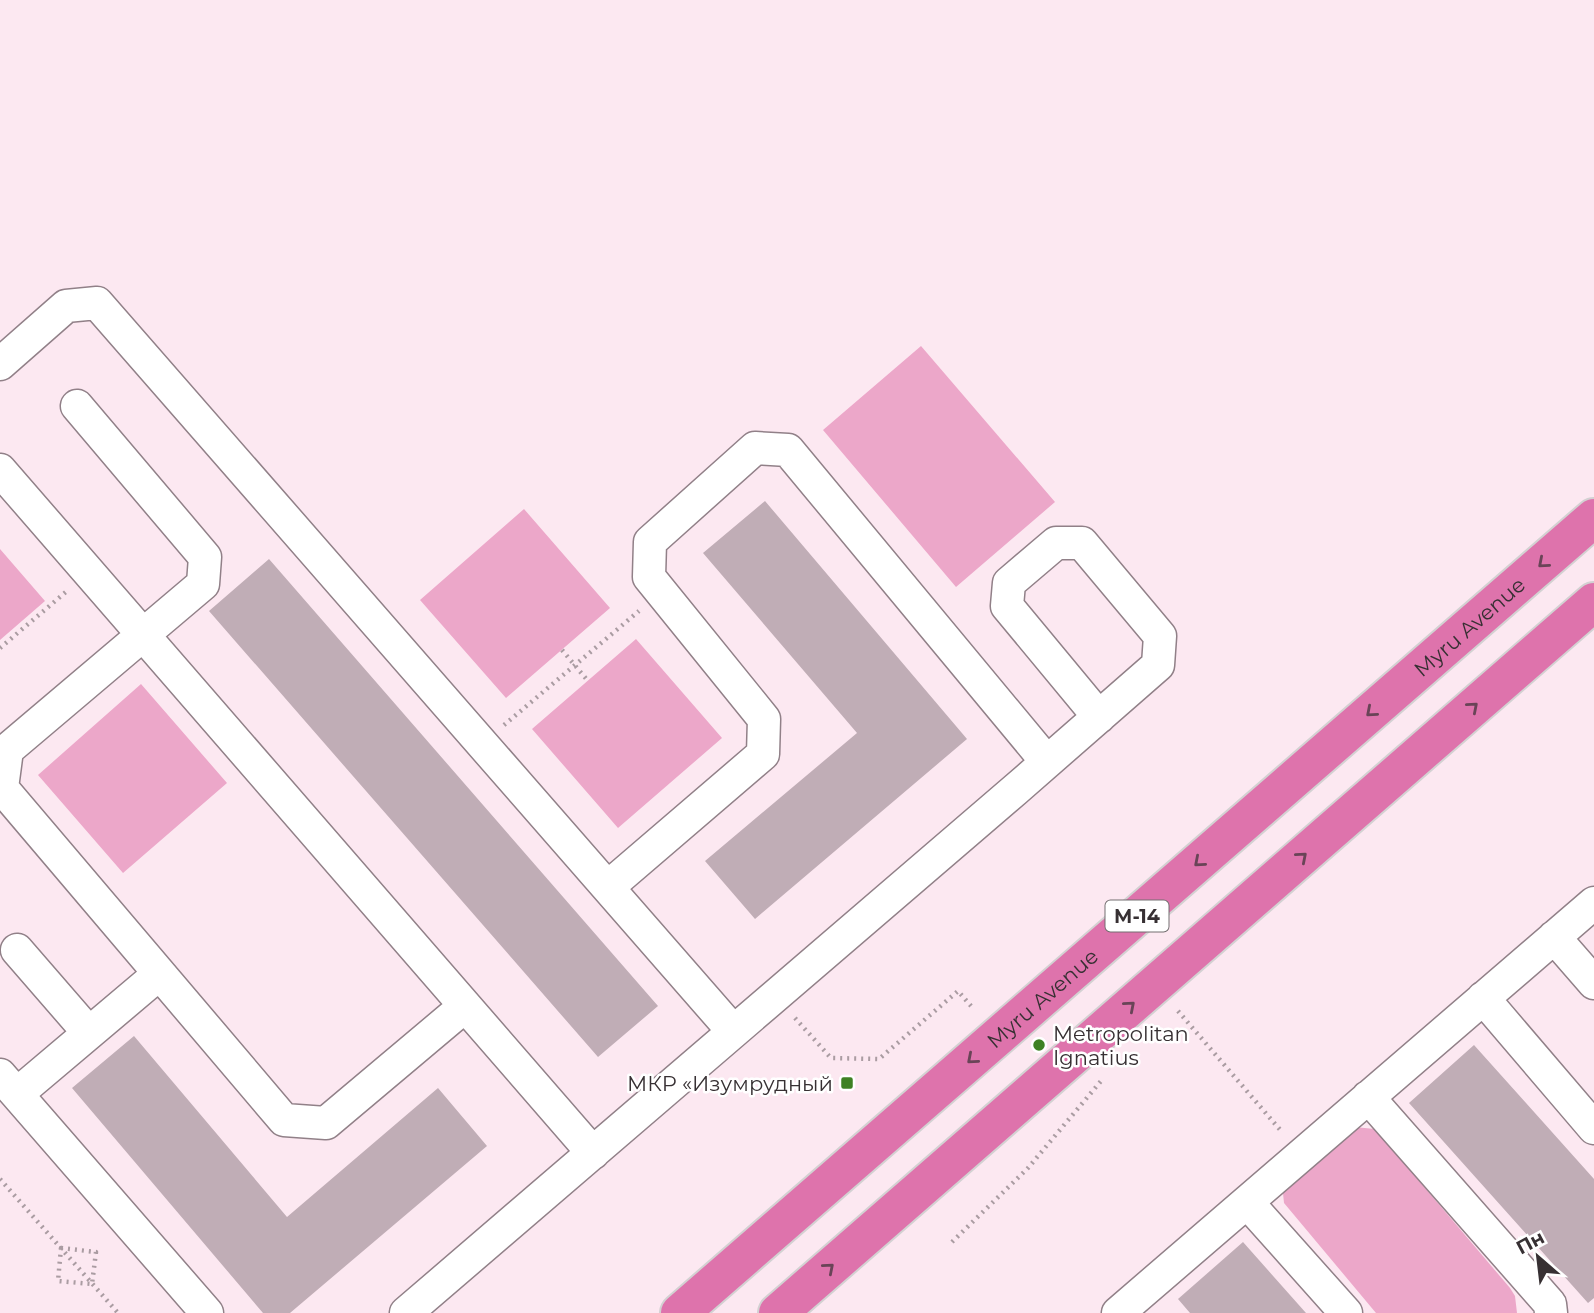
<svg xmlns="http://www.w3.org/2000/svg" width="1594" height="1313" font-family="Montserrat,sans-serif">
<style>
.park{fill:#eca7c9}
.building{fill:#c0adb6}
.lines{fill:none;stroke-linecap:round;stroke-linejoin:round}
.minor-casing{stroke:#918088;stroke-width:35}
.highway-casing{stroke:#d3d1d2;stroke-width:42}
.path{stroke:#aa9ca2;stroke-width:4.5;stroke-dasharray:2 5;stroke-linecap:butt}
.minor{stroke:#fff;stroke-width:32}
.highway{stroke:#de73ac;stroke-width:38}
.oneway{stroke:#694457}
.poi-dot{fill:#3e8123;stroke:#fff;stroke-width:2.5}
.labels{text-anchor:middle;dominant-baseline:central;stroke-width:5;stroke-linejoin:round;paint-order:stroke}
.shield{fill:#fff;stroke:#736e70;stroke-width:2}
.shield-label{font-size:19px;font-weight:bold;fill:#373033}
.street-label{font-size:21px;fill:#373033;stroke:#fff}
.poi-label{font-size:21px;fill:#373033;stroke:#fff;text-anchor:start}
</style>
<rect width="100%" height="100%" fill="#fce8f1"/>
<path class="park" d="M921 346 1055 502 956 587 823 430Z
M524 509 610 608 506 698 420 600Z
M0 549 45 601 0 640Z
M636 639 722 738 618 828 532 729Z
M141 684 227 783 123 873 38 775Z
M1354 1127 1375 1129 1510 1288 1515 1296 1517 1313H1376L1284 1203 1283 1193 1287 1183Z"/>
<path class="building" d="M765 501 967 739 755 919 705 861 857 733 703 553Z
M269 559 658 1006 598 1057 209 611Z
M134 1036 287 1217 438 1088 487 1146 290 1313H263L72 1088Z
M1474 1045 1594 1179V1298L1588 1303 1409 1103Z
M1243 1242 1306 1313H1190L1178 1299Z"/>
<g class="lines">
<g class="minor-casing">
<path id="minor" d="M0 364 66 306 97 303 733 1031
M77 406 205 557 203 584 7 750 2 788 284 1120 326 1123 465 1006
M0 470 593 1153
M608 887 763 754 764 719 649 577 650 542 755 448 788 450 1047 762
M1554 937 1594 983
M17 950 89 1033
M1483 998 1594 1128
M0 1075 207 1313
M17 1094 159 974
M1368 1097 1550 1304 1551 1313
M1247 1202 1346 1313
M406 1313 1015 790 1158 665 1160 636 1082 543H1056L1009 583 1007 606 1099 717
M1118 1313 1594 903"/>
</g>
<g class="highway-casing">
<g id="highway">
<path id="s1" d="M680 1313 1594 518"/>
<path d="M778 1313 1594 602"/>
</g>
</g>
<path class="path" d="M0 648 67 591
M562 650 588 681
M504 725 639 611
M1178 1011 1282 1132
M795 1018 831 1058 879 1059 958 991 971 1006
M0 1179 118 1313
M952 1242 1028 1168 1101 1081
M61 1248 96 1252 92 1284 58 1281Z"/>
<use href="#minor" class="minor"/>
<use href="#highway" class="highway"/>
</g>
<defs><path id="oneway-chevron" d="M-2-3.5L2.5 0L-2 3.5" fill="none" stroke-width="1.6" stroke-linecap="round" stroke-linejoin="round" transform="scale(1.75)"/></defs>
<g class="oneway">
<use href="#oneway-chevron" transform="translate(1543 563) rotate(139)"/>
<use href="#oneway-chevron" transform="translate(1473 707) rotate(-41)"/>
<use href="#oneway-chevron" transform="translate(1371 712) rotate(139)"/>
<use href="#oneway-chevron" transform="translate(1302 857) rotate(-41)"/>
<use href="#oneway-chevron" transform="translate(1199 862) rotate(139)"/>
<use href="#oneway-chevron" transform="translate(1130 1006) rotate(-41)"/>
<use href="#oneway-chevron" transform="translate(972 1059) rotate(139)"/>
<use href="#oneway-chevron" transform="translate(829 1268) rotate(-41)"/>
</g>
<g class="poi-dot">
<circle cx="1039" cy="1045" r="7"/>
<rect x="840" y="1076" width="14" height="14" rx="3.5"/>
</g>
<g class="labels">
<rect class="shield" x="1105.5" y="900.5" width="63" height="31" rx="5"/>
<g class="shield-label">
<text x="1137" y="916">М-14</text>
</g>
<g class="street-label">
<text stroke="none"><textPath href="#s1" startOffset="1046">Myru Avenue</textPath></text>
<text stroke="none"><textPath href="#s1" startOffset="480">Myru Avenue</textPath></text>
</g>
<g class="poi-label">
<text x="1053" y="1033">Metropolitan<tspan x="1053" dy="24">Ignatius</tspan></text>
<text x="833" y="1083" text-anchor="end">МКР «Изумрудный</text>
</g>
</g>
<g transform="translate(1538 1257) rotate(332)" stroke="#ffffff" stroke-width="5" paint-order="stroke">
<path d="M0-5L12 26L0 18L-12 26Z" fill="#373033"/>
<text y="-10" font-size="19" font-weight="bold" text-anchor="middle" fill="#373033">Пн</text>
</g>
</svg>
